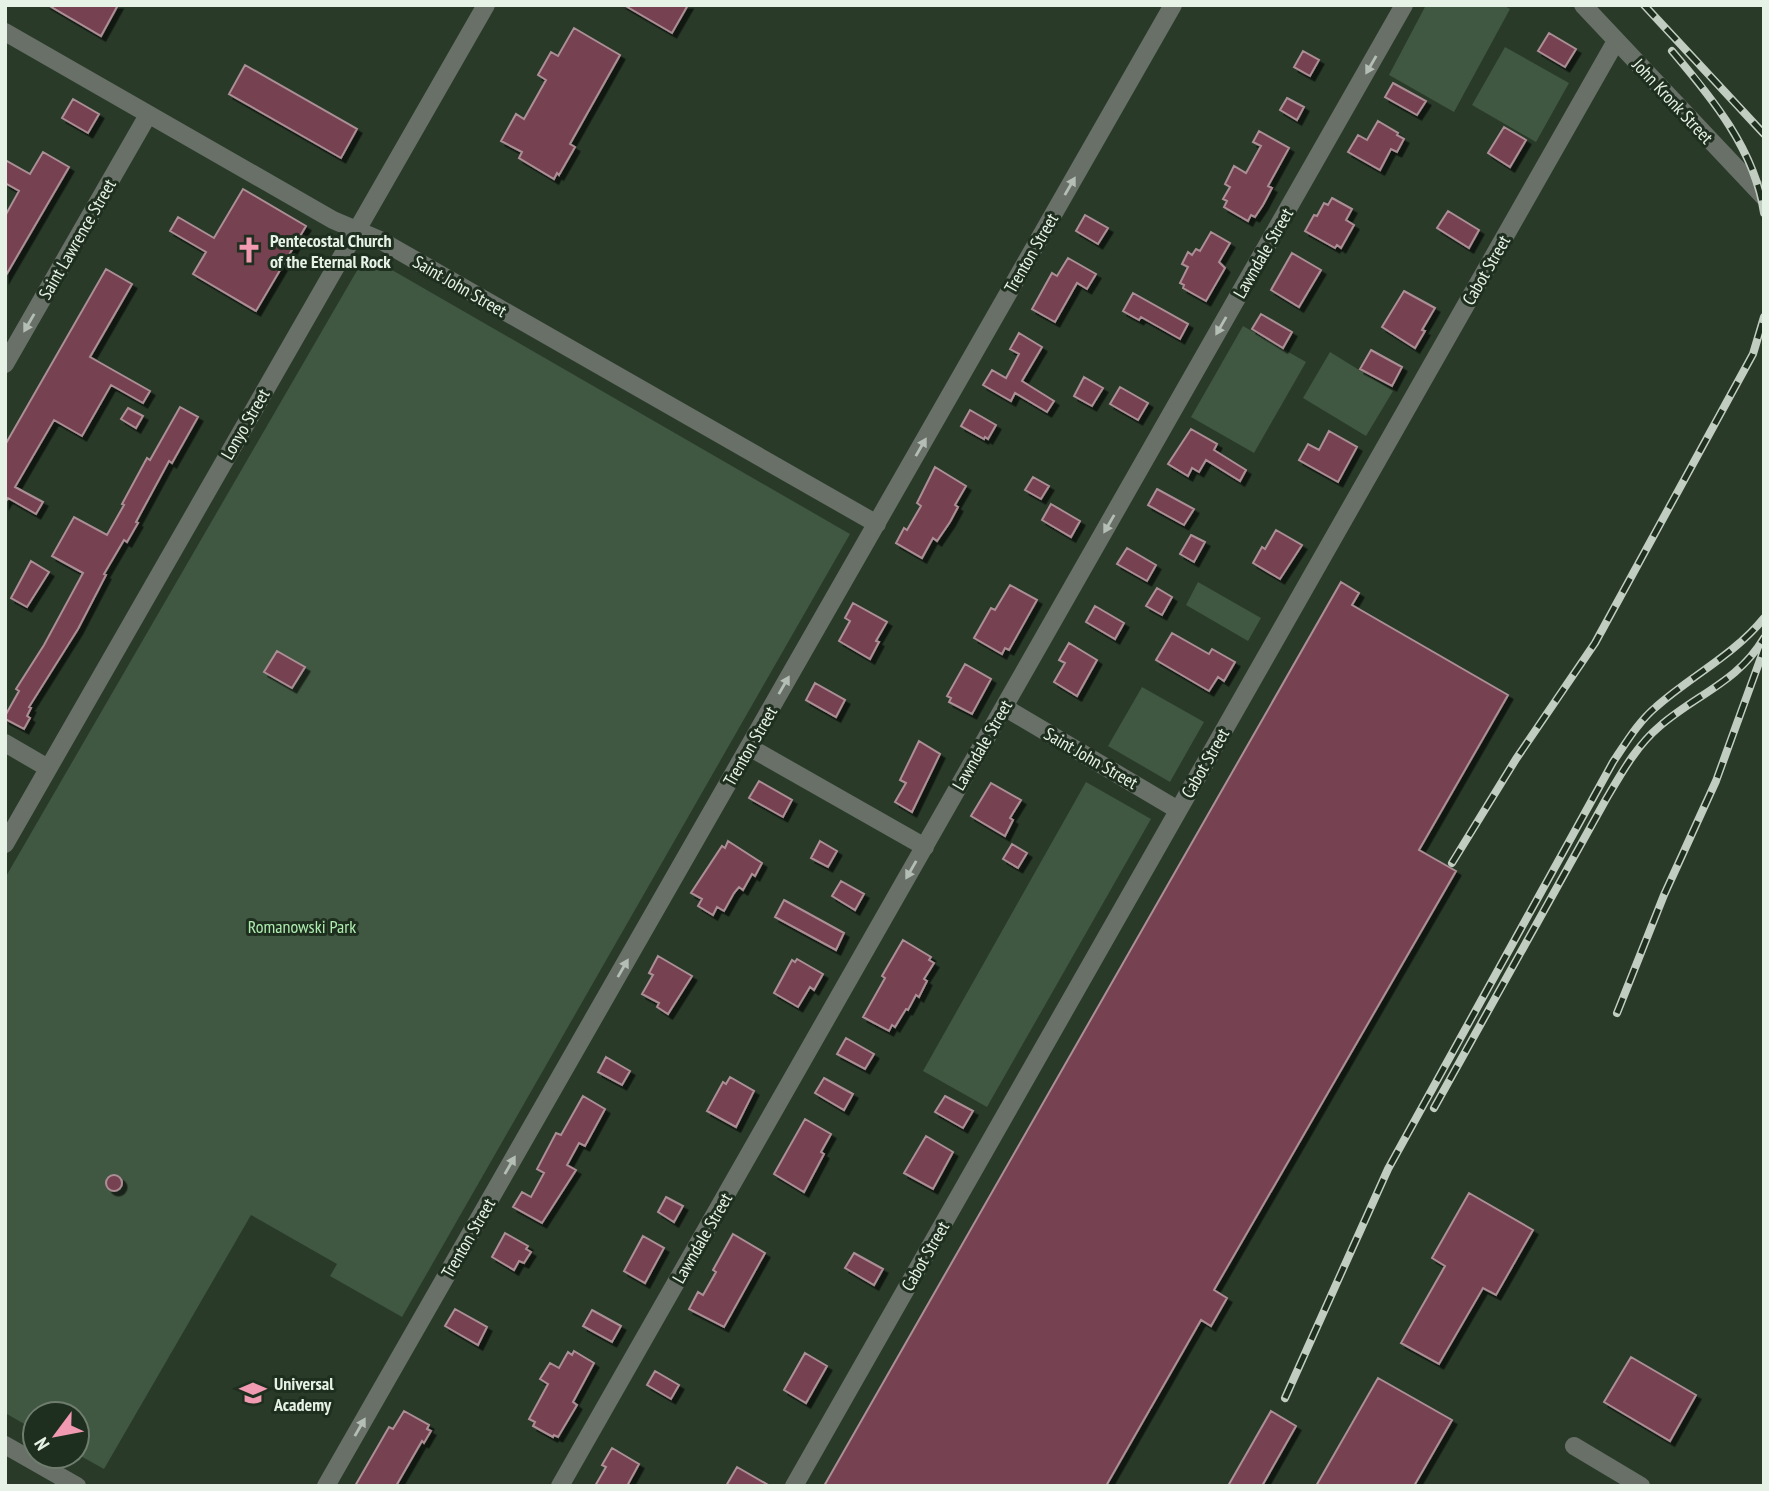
<svg xmlns="http://www.w3.org/2000/svg" width="1769" height="1491" font-family="'PT Sans Narrow',sans-serif">
<style>
.green{fill:#405741}
.building{fill:#764251;stroke:#ac8f96;stroke-width:2;filter:url(#shadow)}
.lines{fill:none;stroke-linecap:round;stroke-linejoin:round}
.minor{stroke:#687068;stroke-width:18}
.rail-casing{stroke:#c0cdc0;stroke-width:8}
.rail{stroke:#1f2f1f;stroke-width:5;stroke-dasharray:16;stroke-linecap:butt}
.oneway{fill:#b4beb4}
.labels{text-anchor:middle;dominant-baseline:central;stroke-width:6;stroke-linejoin:round;paint-order:stroke}
.street-label{font-size:18px;fill:#e7f2e7;stroke:#1f2f1f}
.poi-label{font-size:18px;font-weight:bold;fill:#e7f2e7;stroke:#1f2f1f;text-anchor:start}
.park-label{font-size:18px;fill:#afedb0;stroke:#1f2f1f}
</style>
<defs>
<filter id="shadow"><feDropShadow dx="4.5" dy="4.5" stdDeviation="0" flood-color="#0009"/></filter>
</defs>
<rect width="100%" height="100%" fill="#293a29"/>
<path class="green" d="M1426 5H1503L1510 9 1454 112 1389 75Z
M1505 47 1569 83 1536 142 1472 105Z
M366 255 850 534 402 1317 330 1276 337 1264 251 1215 104 1469 77 1454V1414H35V1430L5 1413V878Z
M1243 326 1306 362 1254 453 1191 417Z
M1330 352 1393 391 1366 436 1303 398Z
M1198 582 1261 618 1248 641 1186 605Z
M1142 687 1204 722 1170 782 1108 746Z
M1086 782 1151 819 987 1107 923 1071Z"/>
<path class="building" d="M48 5H118L101 36Z
M624 5H688L672 33Z
M574 28 620 55 570 144 575 147 559 175 557 173 554 179 519 158 522 152 501 141 516 114 524 119 546 80 538 75 551 52 558 56Z
M1549 33 1576 49 1565 67 1538 51Z
M1303 51 1319 60 1310 76 1294 67Z
M245 65 357 129 341 158 229 94Z
M1393 83 1426 101 1417 115 1385 97Z
M1287 98 1304 107 1297 120 1280 110Z
M73 99 99 114 88 133 62 118Z
M1378 121 1398 133 1397 135 1404 139 1397 152 1391 149 1380 170 1348 152 1358 135 1367 140Z
M1504 127 1526 140 1510 167 1488 153Z
M1259 131 1289 148 1268 186 1272 188 1263 205 1255 217 1251 215 1248 221 1224 207 1227 201 1223 199 1230 187 1225 184 1234 166 1246 173 1261 146 1253 142Z
M43 152 69 167 5 277V216L19 191 5 183V160L30 174Z
M243 189 306 226 256 311 193 274 206 252 170 231 178 217 214 238Z
M1332 198 1352 209 1346 220 1354 225 1341 248 1337 245 1335 248 1305 231 1314 215 1317 216 1324 203 1328 205Z
M1448 211 1479 230 1469 248 1437 228Z
M1085 215 1108 228 1098 244 1076 231Z
M1211 232 1230 243 1219 262 1225 268 1206 301 1183 288 1184 285 1180 283 1188 267 1182 264 1188 252 1192 255 1196 249 1200 251Z
M1292 253 1321 270 1299 307 1271 290Z
M1068 258 1096 274 1087 289 1077 283 1055 322 1032 309 1052 273 1057 276Z
M106 269 132 284 90 357 150 391 143 403 111 385 82 436 54 420 15 487 43 502 36 514 8 498 5 503V445Z
M1404 291 1435 308 1422 330 1425 331 1415 348 1382 327Z
M1133 293 1188 324 1180 339 1141 317 1139 320 1123 311Z
M1261 314 1292 332 1283 348 1252 329Z
M1019 333 1042 347 1022 381 1054 401 1047 412 1015 393 1011 401 983 385 992 370 1006 378 1019 354 1010 349Z
M1371 350 1402 367 1392 386 1360 369Z
M1084 377 1103 388 1092 406 1074 396Z
M1120 387 1148 403 1138 420 1110 404Z
M180 407 198 417 172 463 169 461 136 522 138 523 127 542 124 540 104 574 106 575 78 629 29 707 31 708 27 716 30 718 24 729 5 719V716L19 691 16 689 44 645 83 573 52 556 74 517 107 535 124 505 122 504 147 458 150 460Z
M128 408 143 416 136 428 121 419Z
M970 410 996 425 988 439 985 437 984 439 961 426Z
M1191 429 1217 444 1214 450 1246 470 1240 481 1206 460 1199 472 1192 468 1188 476 1168 464Z
M1329 431 1357 447 1338 482 1299 460 1308 444 1319 450Z
M935 467 966 486 955 505 958 507 950 522 937 541 933 538 922 558 896 543 904 528 907 530 921 506 917 503Z
M1033 477 1049 486 1041 499 1025 490Z
M1157 489 1194 509 1184 525 1148 505Z
M1051 504 1080 521 1071 537 1042 520Z
M1276 530 1302 545 1280 579 1253 563 1262 547 1265 549Z
M1191 535 1205 542 1194 562 1180 554Z
M1127 548 1156 565 1147 581 1117 564Z
M31 561 49 572 27 607 11 598Z
M1341 582 1359 593 1352 605 1508 695 1419 850 1456 871 1214 1290 1227 1298 1211 1326 1201 1320 1106 1486H824Z
M1010 585 1037 600 1009 650 1005 648 1002 654 974 638 991 608 995 610Z
M1157 588 1172 597 1162 615 1146 606Z
M853 603 887 622 876 641 879 642 870 659 839 641 850 621 845 618Z
M1095 606 1124 623 1115 639 1086 622Z
M1172 633 1209 654 1212 649 1235 662 1224 681 1218 677 1209 691 1156 660Z
M1069 643 1097 660 1077 696 1054 682 1065 663 1059 660Z
M277 651 305 667 292 688 264 672Z
M965 664 991 679 972 714 949 702 951 698 947 696Z
M815 683 845 700 836 717 806 700Z
M919 741 940 754 912 812 895 802 906 783 900 780Z
M759 781 792 800 783 817 749 798Z
M991 783 1021 800 1010 818 1013 820 1005 836 971 816Z
M728 841 762 863 755 876 752 874 743 890 739 887 734 893 724 911 717 907 713 915 698 906 702 899 691 893 722 846 725 848Z
M820 841 837 851 828 867 811 858Z
M1012 844 1027 853 1018 868 1003 859Z
M841 881 864 894 855 910 832 896Z
M784 900 844 933 836 950 775 917Z
M903 940 931 957 929 960 934 963 924 979 927 981 919 997 916 995 908 1010 906 1009 895 1027 892 1025 889 1031 863 1017 885 978 882 976Z
M658 956 692 976 668 1014 657 1007 659 1003 642 994 653 975 649 973Z
M797 959 823 974 814 990 810 987 798 1007 774 993 792 960 795 962Z
M846 1038 874 1054 865 1069 837 1054Z
M606 1057 630 1071 622 1085 598 1072Z
M730 1077 754 1091 736 1127 707 1111 723 1082 726 1084Z
M824 1078 853 1094 844 1110 815 1093Z
M583 1096 605 1109 585 1146 579 1143 567 1165 576 1170 542 1223 513 1207 522 1192 531 1197 544 1173 537 1169 556 1133 561 1135Z
M945 1096 973 1111 963 1128 935 1112Z
M805 1119 831 1134 821 1152 824 1154 804 1192 774 1174Z
M926 1136 953 1152 933 1189 904 1173Z
M106 1183a8 8 0 1 1 16 0a8 8 0 1 1-16 0Z
M1469 1193 1533 1230 1496 1295 1483 1288 1439 1364 1401 1343 1445 1266 1432 1258Z
M666 1197 683 1206 674 1222 658 1212Z
M505 1233 528 1246 526 1249 531 1252 524 1263 519 1261 514 1270 492 1257Z
M733 1234 765 1253 724 1327 689 1309 698 1292 703 1295 716 1272 713 1270Z
M643 1236 664 1248 645 1283 624 1271Z
M854 1253 883 1269 874 1285 845 1268Z
M455 1309 487 1327 478 1345 445 1326Z
M592 1310 621 1326 612 1342 583 1326Z
M574 1351 594 1363 573 1402 577 1405 558 1437 554 1435 553 1437 533 1426 535 1422 529 1419 548 1384 540 1379 550 1363 559 1368 568 1352 572 1355Z
M805 1353 827 1366 806 1403 784 1390Z
M1631 1357 1696 1395 1670 1441 1604 1402Z
M655 1371 679 1385 671 1399 647 1385Z
M1378 1378 1452 1420 1414 1486H1316Z
M404 1411 429 1425 427 1429 431 1431 424 1443 422 1441 396 1486H355L389 1427 393 1429Z
M1271 1411 1296 1426 1262 1486H1228Z
M612 1448 639 1464 627 1486H595L606 1467 602 1465Z
M737 1467 770 1486H726Z"/>
<g class="lines">
<path class="minor" d="M1583 5 1764 197
M5 32 333 220 380 240 877 524
M5 364 148 115
M1004 707 1178 810
M5 743 48 768
M749 747 925 847
M5 844 486 5
M5 1445 77 1486
M1574 1446 1641 1486
M326 1486 1173 5
M560 1486 1404 5
M794 1486 1616 41"/>
<g class="rail-casing">
<path id="rail" d="M1644 5 1764 134
M1672 51C1712 98 1755 150 1764 213
M1452 863 1516 759 1595 643 1753 354 1764 317
M1617 1013 1664 895 1716 781 1764 649
M1434 1108 1605 801C1621 774 1636 746 1660 726 1697 694 1738 682 1764 638
M1285 1398 1388 1169 1613 762C1626 743 1638 722 1656 707 1691 676 1734 655 1764 618"/>
</g>
<use href="#rail" class="rail"/>
</g>
<defs><path id="oneway-solid" d="M-6-.8H1V-3.2L6.5 0L1 3.2V.8H-6Z" transform="scale(1.75)"/></defs>
<g class="oneway">
<use href="#oneway-solid" transform="translate(1371 65) rotate(120)"/>
<use href="#oneway-solid" transform="translate(1070 186) rotate(-60)"/>
<use href="#oneway-solid" transform="translate(29 323) rotate(120)"/>
<use href="#oneway-solid" transform="translate(1221 326) rotate(120)"/>
<use href="#oneway-solid" transform="translate(921 447) rotate(-60)"/>
<use href="#oneway-solid" transform="translate(1109 524) rotate(120)"/>
<use href="#oneway-solid" transform="translate(784 685) rotate(-60)"/>
<use href="#oneway-solid" transform="translate(911 870) rotate(120)"/>
<use href="#oneway-solid" transform="translate(623 968) rotate(-60)"/>
<use href="#oneway-solid" transform="translate(510 1165) rotate(-60)"/>
<use href="#oneway-solid" transform="translate(360 1427) rotate(-60)"/>
</g>
<defs>
<g id="church-bare" transform="scale(2.1)"><path d="M-1.2-6h2.4v3.5h3.3v2.4h-3.3V6h-2.4V-.1h-3.3v-2.4h3.3Z" fill="#f19ab2" stroke="#1f2f1f" stroke-width="2.5" paint-order="stroke"/></g>
<g id="school-bare" transform="scale(2.1)"><path d="M0-5L7-2L0 1L-7-2ZM-4 1L0 2.5L4 1V4Q0 6-4 4Z" fill="#f19ab2" stroke="#1f2f1f" stroke-width="2.5" paint-order="stroke"/></g>
</defs>
<g fill-rule="evenodd">
<use href="#church-bare" x="249" y="250"/>
<use href="#school-bare" x="253" y="1393"/>
</g>
<g class="labels">
<g class="street-label">
<text transform="translate(1673 101) rotate(47)">John Kronk Street</text>
<text transform="translate(77 239) rotate(-60)">Saint Lawrence Street</text>
<text transform="translate(1031 253) rotate(-60)">Trenton Street</text>
<text transform="translate(1263 253) rotate(-60)">Lawndale Street</text>
<text transform="translate(1486 270) rotate(-60)">Cabot Street</text>
<text transform="translate(460 286) rotate(30)">Saint John Street</text>
<text transform="translate(245 424) rotate(-60)">Lonyo Street</text>
<text transform="translate(982 745) rotate(-60)">Lawndale Street</text>
<text transform="translate(750 746) rotate(-60)">Trenton Street</text>
<text transform="translate(1091 758) rotate(30)">Saint John Street</text>
<text transform="translate(1205 763) rotate(-60)">Cabot Street</text>
<text transform="translate(468 1238) rotate(-60)">Trenton Street</text>
<text transform="translate(702 1238) rotate(-60)">Lawndale Street</text>
<text transform="translate(925 1256) rotate(-60)">Cabot Street</text>
</g>
<g class="poi-label">
<text x="270" y="240">Pentecostal Church<tspan x="270" dy="21">of the Eternal Rock</tspan></text>
<text x="274" y="1383">Universal<tspan x="274" dy="21">Academy</tspan></text>
</g>
<g class="park-label">
<text x="302" y="926">Romanowski Park</text>
</g>
</g>
<rect width="1769" height="1491" fill="none" stroke="#e7f2e7" stroke-width="14"/>
<g transform="translate(56 1435) rotate(238)"><circle r="33" fill="#1f2f1f" stroke="#6f7d6f" stroke-width="2"/>
<path d="M0-5L12 26L0 18L-12 26Z" fill="#f19ab2"/>
<text y="-10" font-size="19" font-weight="bold" text-anchor="middle" fill="#e7f2e7">N</text>
</g>
</svg>
